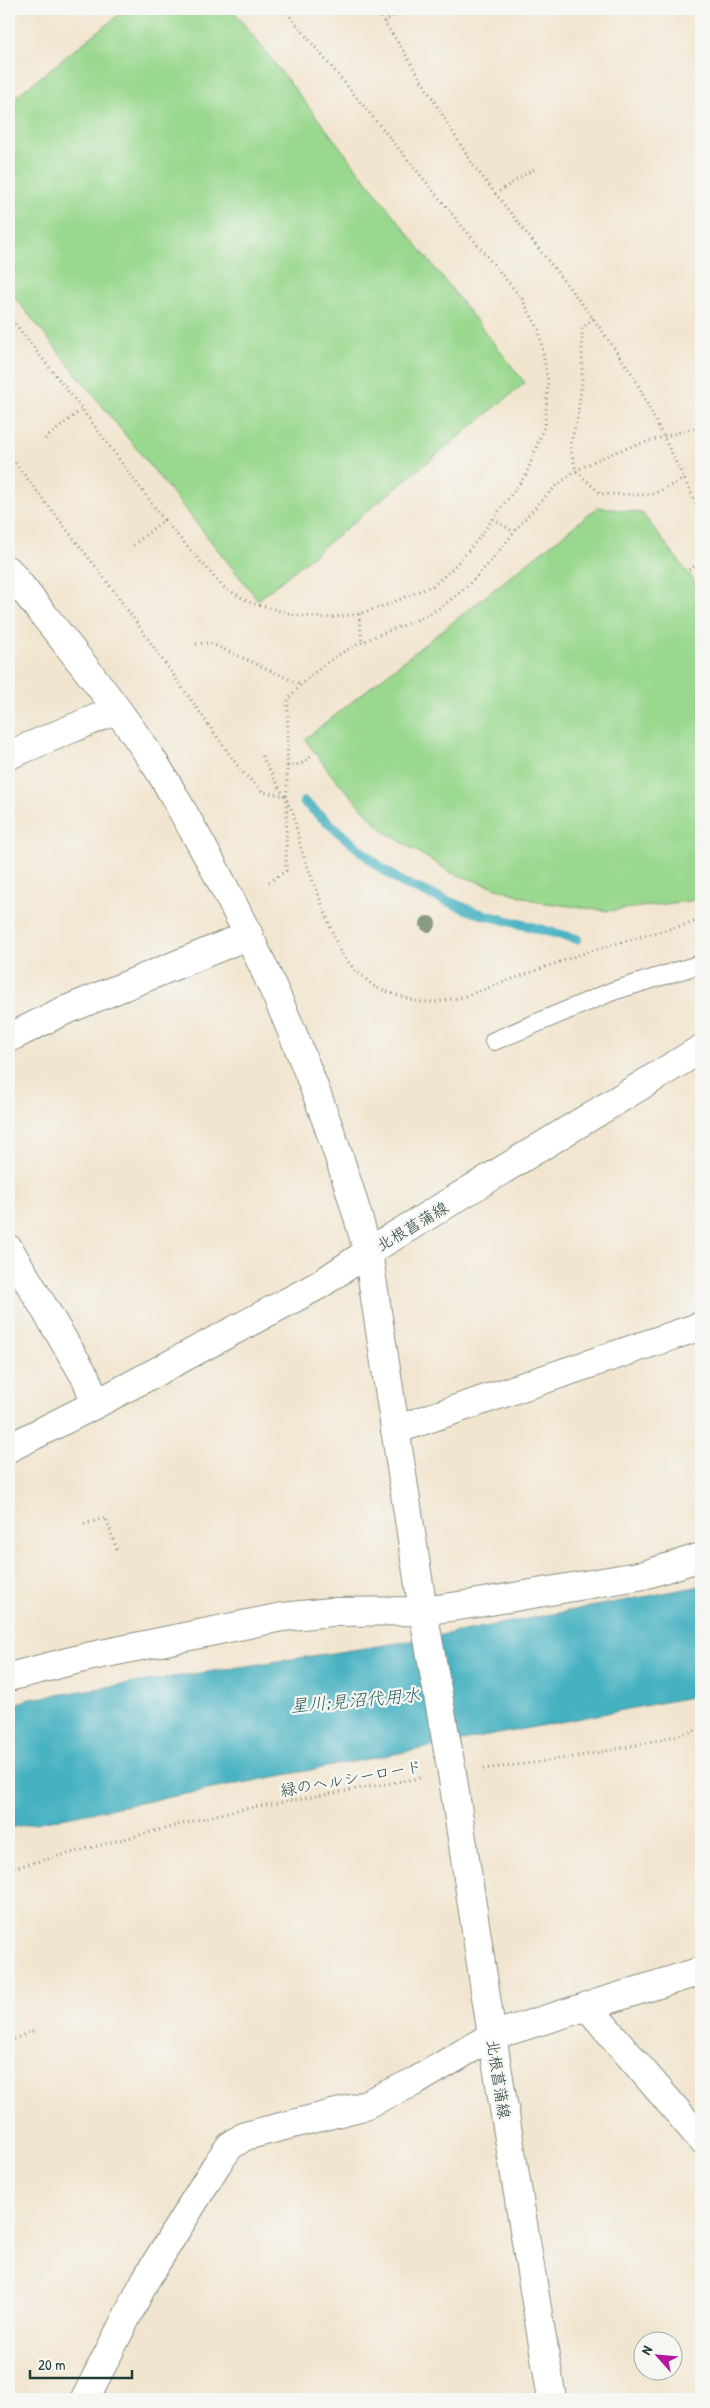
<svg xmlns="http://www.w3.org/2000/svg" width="710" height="2408" font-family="'Patrick Hand','Klee One',sans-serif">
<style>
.park{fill:#99d88e;stroke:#5c8a61}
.water{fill:#44b1c1;stroke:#32777a}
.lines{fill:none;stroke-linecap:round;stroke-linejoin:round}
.stream{stroke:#44b1c1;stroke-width:10}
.service-casing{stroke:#889182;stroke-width:20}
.minor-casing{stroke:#889182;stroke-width:30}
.tertiary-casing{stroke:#889182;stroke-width:30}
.secondary-casing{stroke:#889182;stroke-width:30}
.path{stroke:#889182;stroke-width:3;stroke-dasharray:1 4;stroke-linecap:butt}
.service{stroke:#fff;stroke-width:18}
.minor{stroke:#fff;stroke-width:28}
.tertiary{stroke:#fff;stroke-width:28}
.secondary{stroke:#fff;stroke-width:28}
.tree{fill:#8b9a84}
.labels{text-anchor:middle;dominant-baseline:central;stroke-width:4.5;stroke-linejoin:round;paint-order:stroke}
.street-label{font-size:16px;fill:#1f3d34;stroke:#f6f6f2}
.water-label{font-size:18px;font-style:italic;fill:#2a605e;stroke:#f6f6f2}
</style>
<rect width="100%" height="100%" fill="#f6f6f2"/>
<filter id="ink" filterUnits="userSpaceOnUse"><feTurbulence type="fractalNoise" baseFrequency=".02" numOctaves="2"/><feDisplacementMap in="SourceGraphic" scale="10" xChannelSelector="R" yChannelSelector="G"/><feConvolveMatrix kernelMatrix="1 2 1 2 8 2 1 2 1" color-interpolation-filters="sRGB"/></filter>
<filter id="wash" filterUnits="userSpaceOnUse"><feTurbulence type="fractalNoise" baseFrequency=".0096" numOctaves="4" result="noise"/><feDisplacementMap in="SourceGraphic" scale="20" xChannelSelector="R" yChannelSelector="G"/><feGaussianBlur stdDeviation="1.12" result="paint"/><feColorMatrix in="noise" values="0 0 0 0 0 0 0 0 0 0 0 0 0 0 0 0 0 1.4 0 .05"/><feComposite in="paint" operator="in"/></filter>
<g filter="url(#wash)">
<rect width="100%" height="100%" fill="#f2e5cf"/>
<path class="park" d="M126 9H232L525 383 258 600 9 290V102Z
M598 507 642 513 701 590V898L697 900 608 911 539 902 452 873 382 830 330 773 305 739Z"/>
<path class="water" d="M701 1586V1695L9 1828V1707L29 1699 404 1642Z"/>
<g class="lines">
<path class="stream" d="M304 802 381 868 403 883 474 912 577 939"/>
</g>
</g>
<g filter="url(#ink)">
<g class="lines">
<g class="service-casing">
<path id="service" d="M494 1041 613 991 701 964"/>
</g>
<g class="minor-casing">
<path id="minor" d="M9 755 116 710
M9 1038 59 1013 249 935
M9 1249 86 1378 96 1404
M395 1430 701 1326
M9 1448 96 1404 319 1285 368 1252
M9 1677 87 1657 282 1617 331 1612 423 1611 472 1604 644 1575 701 1557
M587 2006 701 2139
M85 2399 146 2279 217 2164 230 2146 245 2136 360 2107 416 2081 492 2036 701 1971"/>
</g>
<g class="tertiary-casing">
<path id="tertiary" d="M9 571C59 635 113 699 157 767 171 789 183 813 196 835 270 967 328 1107 368 1252"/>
</g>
<g class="secondary-casing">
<path id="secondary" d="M552 2399 492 2036 452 1773 423 1611 368 1252 701 1049"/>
</g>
<path class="path" d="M375 9 401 47 473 165 593 318 634 377 701 513
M384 22 404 9
M495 194 534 169
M9 316 82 409 164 520 131 547
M593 318 582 329V383L577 420 570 445 576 471 601 494 651 495 684 479
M45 439 82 409
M9 455 109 584 242 772 263 792 286 796
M493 519 514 532
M164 520 223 587 251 603 295 615 325 618 359 614 389 604 434 585 453 568 475 543 526 475 545 424 548 382 539 330 522 299 284 9
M689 570 701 561
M359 614 362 642
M196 644 210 643 300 684
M262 756 293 812 301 849 340 952 355 970 376 988 418 1002H436L463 997 587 952 701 920
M287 766 301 764 313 755
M269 882 286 871 288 699C308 675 334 655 363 642 389 629 421 622 445 604 493 571 519 515 565 479 598 452 659 439 701 426
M84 1524 106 1518 117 1550
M483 1769C557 1761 629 1749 701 1729
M9 1869 232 1811 420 1778
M9 2041 33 2031"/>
<use href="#service" class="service"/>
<use href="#minor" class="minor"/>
<use href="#tertiary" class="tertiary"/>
<use href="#secondary" class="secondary"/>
</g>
<circle class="tree" cx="428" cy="924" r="8"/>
</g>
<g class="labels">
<g class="street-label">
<text transform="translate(412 1226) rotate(-31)">北根菖蒲線</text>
<text transform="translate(351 1778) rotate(-10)">緑のヘルシーロード</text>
<text transform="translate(499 2079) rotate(81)">北根菖蒲線</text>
</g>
<g class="water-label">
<text transform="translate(355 1700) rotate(-5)">星川;見沼代用水</text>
</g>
</g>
<rect width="710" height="2408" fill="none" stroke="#f6f6f2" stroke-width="30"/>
<g transform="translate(658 2356) rotate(297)"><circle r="24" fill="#f6f6f2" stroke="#a0aca6"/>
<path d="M0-4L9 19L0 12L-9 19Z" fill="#b5179e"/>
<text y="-8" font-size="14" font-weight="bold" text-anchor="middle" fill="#1f3d34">N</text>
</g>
<path d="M30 2370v8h102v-8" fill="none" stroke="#1f3d34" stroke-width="2.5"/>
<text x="38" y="2370" font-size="15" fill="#1f3d34" stroke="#f6f6f2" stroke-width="4" paint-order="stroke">20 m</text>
</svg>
